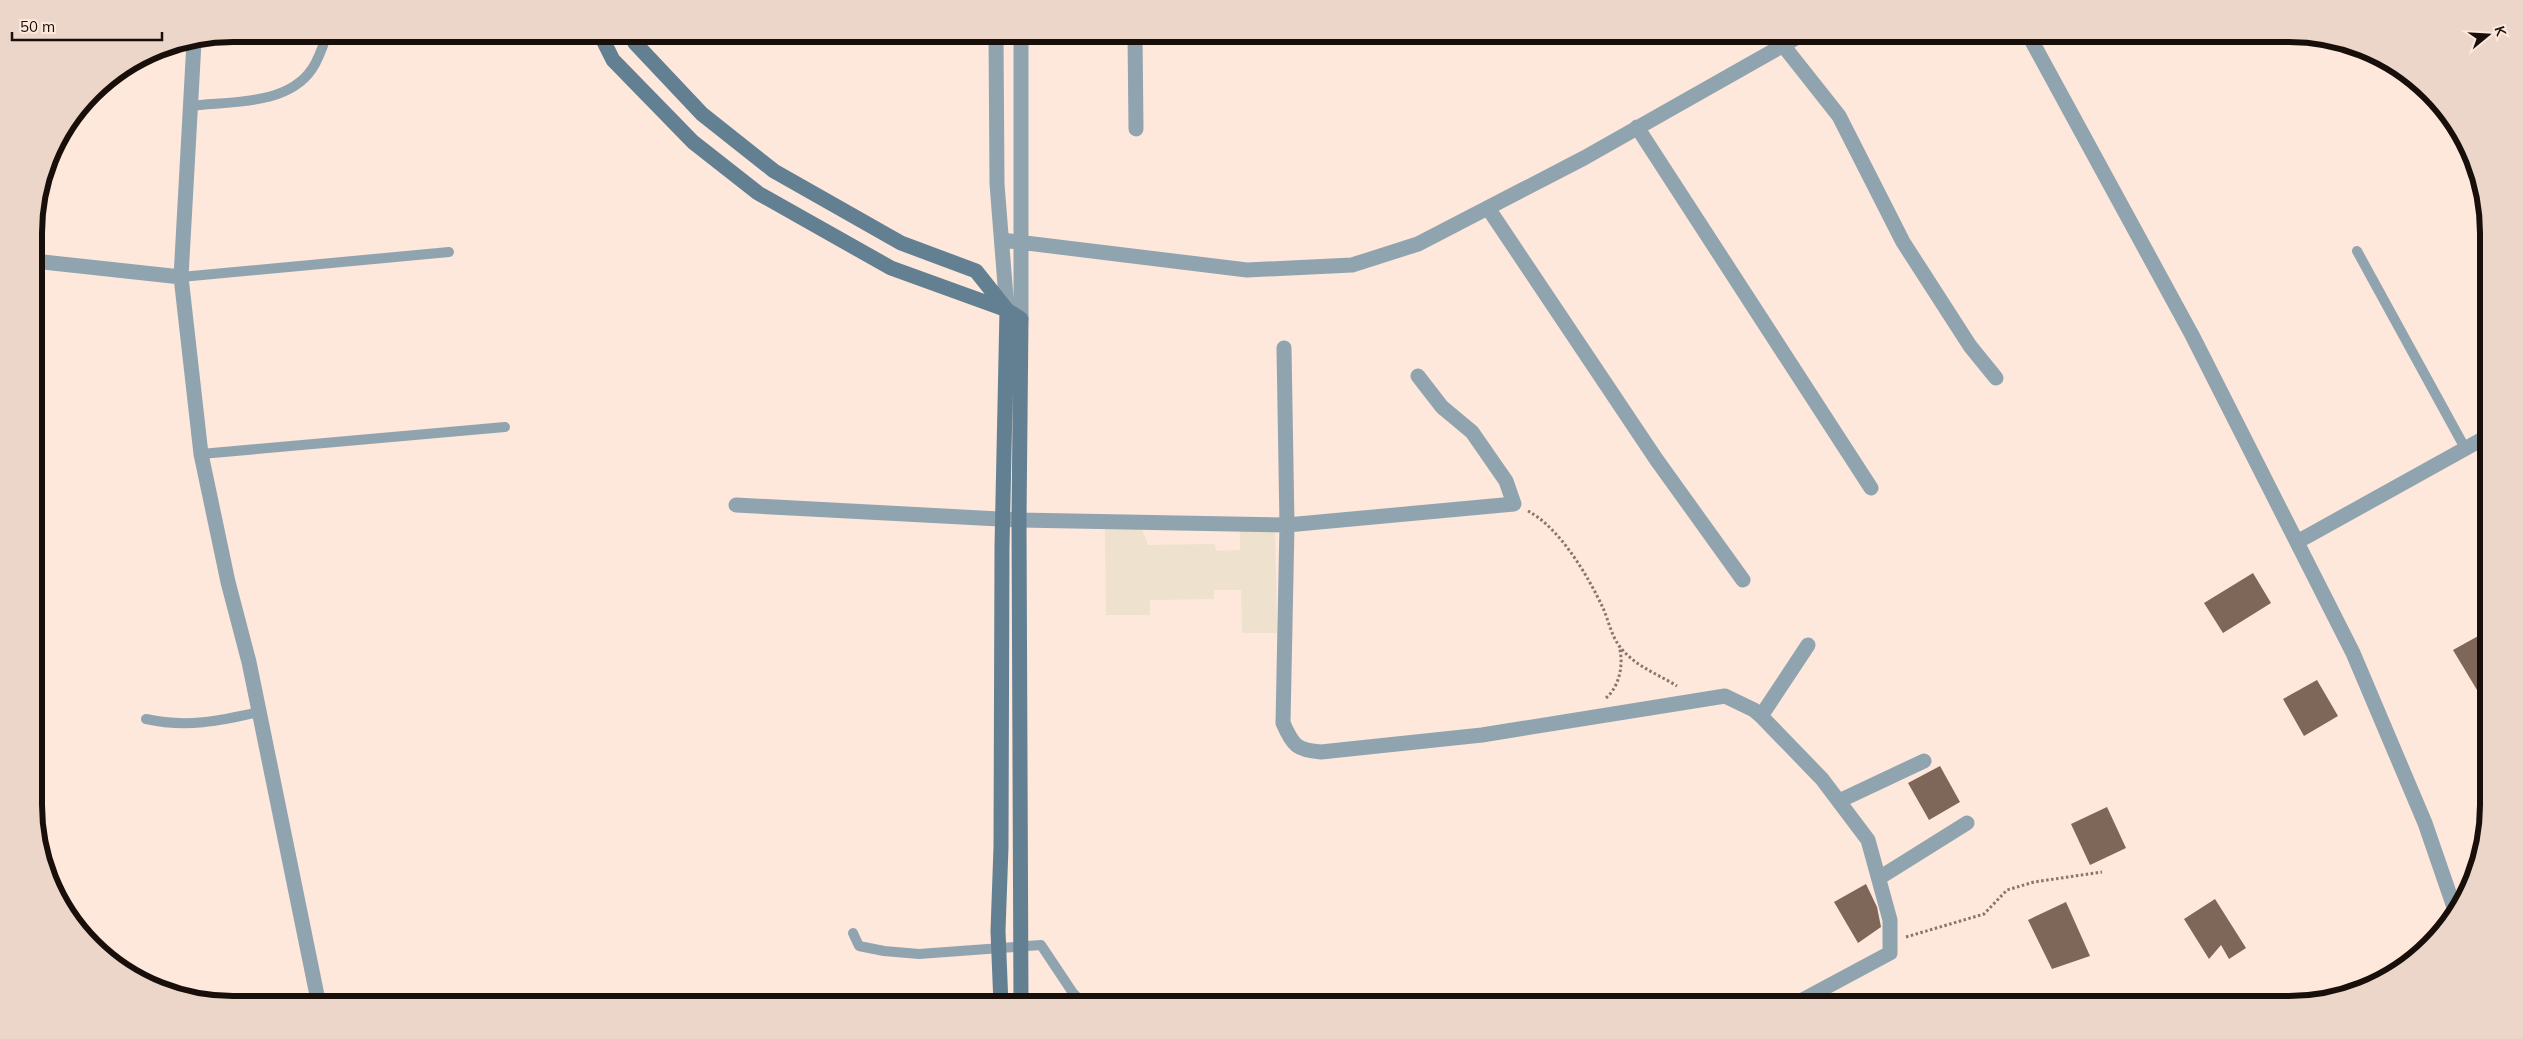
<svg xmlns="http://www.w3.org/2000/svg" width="2523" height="1039" font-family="Mulish,sans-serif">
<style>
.education{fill:#eee1cd}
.building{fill:#7e6659}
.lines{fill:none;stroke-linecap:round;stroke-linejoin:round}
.path{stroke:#86766e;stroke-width:3;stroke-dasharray:2.5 2.5;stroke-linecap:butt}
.lane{stroke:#90a4b0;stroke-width:10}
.street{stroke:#90a4b0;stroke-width:15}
.secondary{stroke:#638093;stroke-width:15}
.rim{fill:none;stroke:#180f0a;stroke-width:6}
</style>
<rect width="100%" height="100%" fill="#fee7db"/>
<path class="education" d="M1275 526 1277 633H1242L1241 590H1214V599L1150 600V615H1106L1105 528 1141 527 1148 545 1215 544 1216 551 1240 550V527Z"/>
<path class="building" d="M2253 573 2271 603 2223 633 2204 603Z
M2489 630V710L2453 650Z
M2317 680 2338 716 2304 736 2283 699Z
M1940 766 1960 802 1929 820 1908 783Z
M2107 807 2126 848 2090 865 2071 824Z
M1866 884 1877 907 1881 927 1858 943 1834 902Z
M2215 899 2246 948 2229 959 2221 945 2209 959 2184 919Z
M2066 902 2090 956 2052 969 2028 920Z"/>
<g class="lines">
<path class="path" d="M1528 511C1560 528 1588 576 1603 608 1608 619 1611 634 1618 644 1632 665 1656 673 1677 686
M1606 698C1620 686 1624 663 1619 646
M1906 937 1984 914 2007 890 2034 882 2102 872"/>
<path class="lane" d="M190 106C230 101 287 106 312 69 319 59 323 46 327 34
M2357 251 2465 448
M181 277 449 252
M201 454 505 427
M146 719C186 728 220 721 259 712
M853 933 859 946 884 951 919 954 1041 945 1073 993 1085 1005"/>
<path class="street" d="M996 34 997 184 1007 310
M1135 34 1136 129
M2028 34 2192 335 2353 653 2425 823 2456 913
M194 42 181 277 201 454 228 582 249 662 319 1005
M1782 44 1839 116 1903 242 1970 346 1996 378
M1637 127 1871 488
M1488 208 1656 459 1743 580
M1002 240 1247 270 1352 265 1418 244 1584 158 1803 34
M34 261 181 277
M1021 319V34
M1284 348 1287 525 1283 723C1293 746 1297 750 1321 752L1482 735 1725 696 1754 710 1761 716 1822 779 1868 840 1890 920V953L1793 1005
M736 505 1019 520 1287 525 1514 504 1506 481 1472 432 1442 407 1418 376
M2297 542 2488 436
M1761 716 1808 645
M1839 801 1924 761
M1879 878 1967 823"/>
<path class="secondary" d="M600 34 613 60 693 142 758 193 891 268 1007 310 1021 319 1019 520 1021 1005
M630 34 635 43 702 114 774 171 901 243 976 271 1007 310 1002 547 1001 847 998 931 1001 1005"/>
</g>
<path d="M0 0H2523V1039H0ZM233 42H2289A191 191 0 0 1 2480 233V805A191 191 0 0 1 2289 996H233A191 191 0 0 1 42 805V233A191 191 0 0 1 233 42Z" fill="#ecd6ca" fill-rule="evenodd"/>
<path class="rim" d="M233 42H2289A191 191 0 0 1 2480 233V805A191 191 0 0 1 2289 996H233A191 191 0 0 1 42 805V233A191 191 0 0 1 233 42Z"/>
<g transform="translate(2488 35) rotate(72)" stroke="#fee7db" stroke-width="4" paint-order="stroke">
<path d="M0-4L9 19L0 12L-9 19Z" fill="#180f0a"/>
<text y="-8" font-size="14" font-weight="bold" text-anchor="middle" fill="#180f0a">K</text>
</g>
<path d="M12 32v8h150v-8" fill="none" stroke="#180f0a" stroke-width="2.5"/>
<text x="20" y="32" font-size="15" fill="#180f0a" stroke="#fee7db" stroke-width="4" paint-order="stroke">50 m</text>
</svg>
